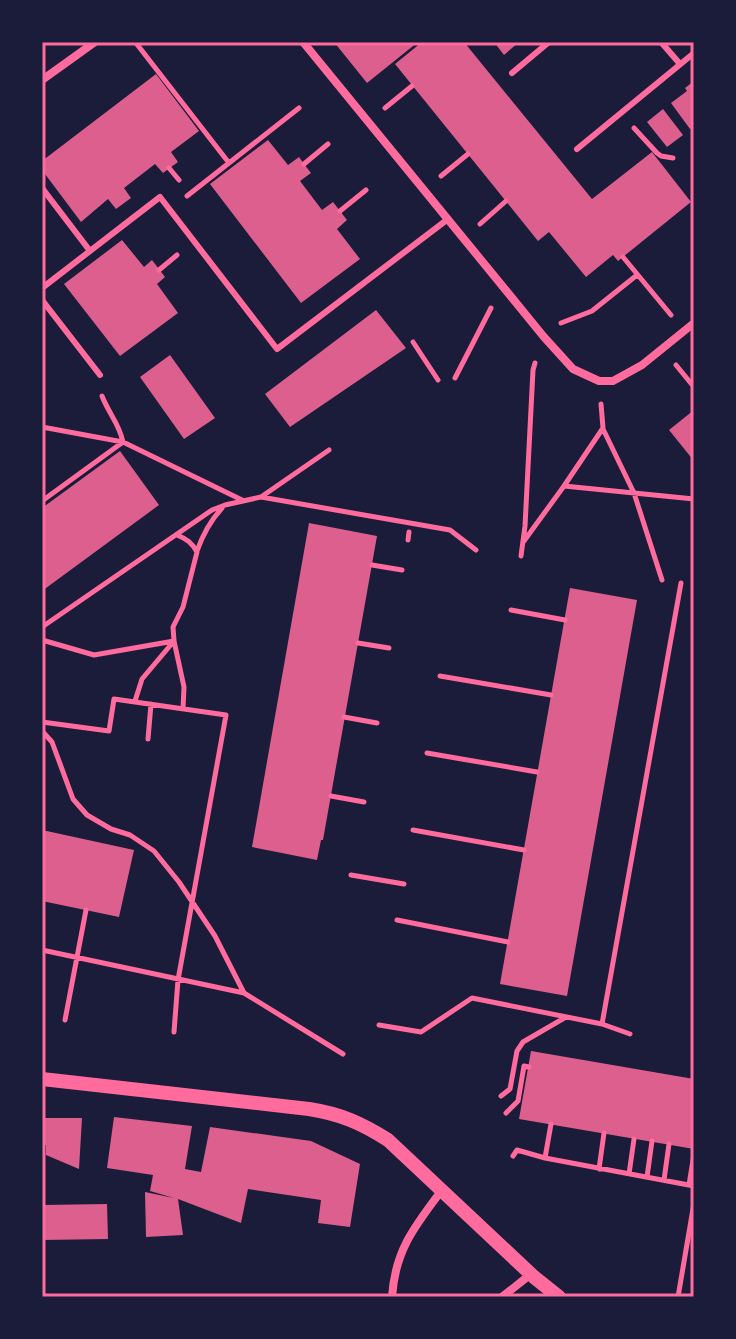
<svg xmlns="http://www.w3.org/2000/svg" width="736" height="1339" font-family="'Source Sans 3',sans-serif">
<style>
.building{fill:#dd5f8e}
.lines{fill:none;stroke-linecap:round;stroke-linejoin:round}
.path{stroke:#ff6b9d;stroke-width:5}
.service{stroke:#ff6b9d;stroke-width:6}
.minor{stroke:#ff6b9d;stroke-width:8}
.tertiary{stroke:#ff6b9d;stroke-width:14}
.neatline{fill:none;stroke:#ff6b9d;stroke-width:3}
</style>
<rect width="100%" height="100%" fill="#1b1b3a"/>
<path class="building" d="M334 42H418L367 83Z
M422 42H464L592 199 652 152 691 202 618 261 613 255 586 277 549 232 538 241 395 64Z
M494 42H519L504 55Z
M156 74 199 131 171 152 178 162 163 173 155 164 124 188 131 198 116 209 108 199 81 222 42 170V161Z
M694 81V126L690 129 671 103 687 91 685 88Z
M663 109 683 135 667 147 647 122Z
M268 140 288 165 299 157 304 164 311 173 300 181 322 210 333 202 347 220 337 229 360 259 301 303 210 184Z
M122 240 144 267 152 260 165 277 157 284 178 313 120 356 64 284Z
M376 310 406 348 290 427 265 394Z
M170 355 215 418 184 439 140 377Z
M694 410V461L669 430Z
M120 451 159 505 42 591V508Z
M309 523 377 536 323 840H321L317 860 252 847Z
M570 588 637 600 567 996 500 984Z
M42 830 134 850 119 917 42 901Z
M531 1051 694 1079V1149L519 1119Z
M114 1117 192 1126 185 1169 201 1172 210 1127 311 1141 360 1164 350 1227 318 1223 321 1200 248 1189 241 1223 178 1199 183 1235 146 1237 145 1192 174 1198 150 1191 153 1175 107 1168Z
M42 1118H82L79 1169 46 1155V1145H42Z
M107 1204 108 1239 42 1240V1205Z"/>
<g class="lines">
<path class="path" d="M136 43 229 163
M385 108 412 86
M634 128 657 153 661 156 673 158
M304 164 328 144
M169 168 179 180
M441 176 468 154
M187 196 299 108
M340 211 366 190
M480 224 506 201
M623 257 671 315
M159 270 177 255
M561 323 592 311 637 275
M413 342 438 380
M676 365 694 387
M455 378 491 308
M42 427 123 442 242 500
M603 429 634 493 662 580
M564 486 694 499
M261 497 329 450
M42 501 123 442C119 423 109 414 102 396
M408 540 409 532
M524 541 564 486 603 428 601 404
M197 551C203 534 210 521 222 508
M521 556 525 526 533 370 535 363
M372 565 402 570
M511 610 565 620
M42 627 212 510 225 505 261 497 450 530 476 550
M42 640 94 655 174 641 184 687 183 709
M358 643 389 648
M440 676 551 695
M135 701 142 679 174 641 173 627 183 607 197 552C192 543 187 539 177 535
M344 717 377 723
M42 722 109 731 114 699 226 715 178 980 174 1032
M42 731 52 742 73 799 87 815 111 829 130 835 154 851 179 882 215 936 244 993
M148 739 151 704
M427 753 537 772
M331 796 364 802
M413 830 524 850
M351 875 404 884
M397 920 508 942
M42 950 244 993 343 1054
M65 1020 86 910
M602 1024 681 583
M379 1025 421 1032 472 998 602 1024 630 1034
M501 1096 510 1089 517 1051 523 1042 566 1017
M506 1113 518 1101 524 1066 529 1067
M513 1156 517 1150 545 1158 694 1186
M545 1158 551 1124
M599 1169 604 1133
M629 1174 634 1139
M647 1177 652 1141
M664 1180 669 1144
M689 1185 694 1154
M678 1297 694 1203"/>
<path class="service" d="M661 42 680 64
M512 73 549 42
M577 149 694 53
M42 188 90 251
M42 288 160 197 277 349 448 219
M42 300 100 375"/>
<path class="minor" d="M303 42 544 337 573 369 599 381H613L642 365 694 323
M42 80 95 42
M392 1297C395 1250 415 1226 442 1190
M502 1297 531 1274"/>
<path class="tertiary" d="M42 1079 309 1109C341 1114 361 1123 388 1140L534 1277 559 1297"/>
</g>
<rect width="736" height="1339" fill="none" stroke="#1b1b3a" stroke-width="88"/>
<rect x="44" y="44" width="648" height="1251" class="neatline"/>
</svg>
